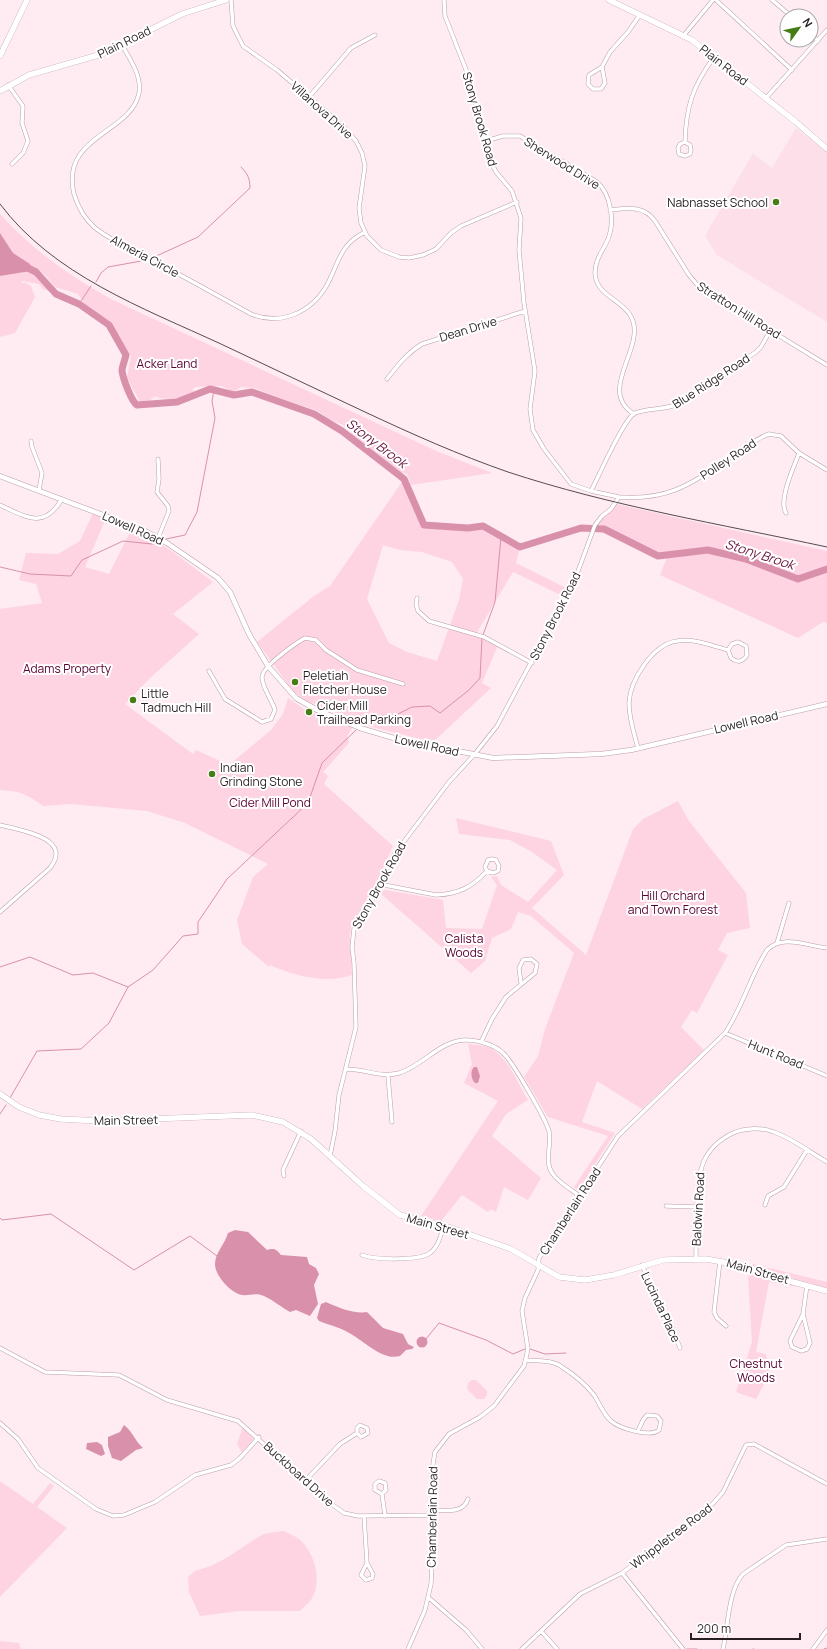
<svg xmlns="http://www.w3.org/2000/svg" width="827" height="1649" font-family="Manrope,sans-serif">
<style>
.built{fill:#fddfe9}
.green{fill:#fed3e2;fill-rule:evenodd}
.water{fill:#d991ab}
.lines{fill:none;stroke-linecap:round;stroke-linejoin:round}
.stream{stroke:#d991ab;stroke-width:1}
.river{stroke:#d991ab;stroke-width:7}
.minor-casing{stroke:#ba9fa8;stroke-width:4.5}
.tertiary-casing{stroke:#ba9fa8;stroke-width:5.5}
.secondary-casing{stroke:#ba9fa8;stroke-width:6}
.minor{stroke:#fff;stroke-width:3.5}
.tertiary{stroke:#fff;stroke-width:4.5}
.secondary{stroke:#fff;stroke-width:5.5}
.rail{stroke:#574b50;stroke-width:1}
.poi-dot{fill:#467e15;stroke:#fff;stroke-width:1.5}
.labels{text-anchor:middle;dominant-baseline:central;stroke-width:4;stroke-linejoin:round;paint-order:stroke}
.street-label{font-size:12px;fill:#291f23;stroke:#fff}
.poi-label{font-size:12px;fill:#291f23;stroke:#fff;text-anchor:start}
.park-label{font-size:12px;fill:#5a0131;stroke:#fff}
.water-label{font-size:13px;font-style:italic;fill:#6e1942;stroke:#fff}
</style>
<rect width="100%" height="100%" fill="#feecf2"/>
<path class="built" d="M796 128 827 153V322L717 255 705 236 753 153 772 168Z"/>
<path class="green" d="M0 214C32 250 71 277 113 300L434 450 492 473 411 485 407 474 400 472 371 449 353 437 350 434 353 432 350 428 329 419 318 411 266 393 255 388 241 387 233 392 222 386 195 387 192 390 197 392C191 399 162 401 155 396L148 402H140L127 378 131 356 110 323 87 308 78 294 55 287 46 276 13 253 0 233Z
M31 271 49 291 43 289 39 284 22 281V283H26L31 286 35 297 15 333 0 337V276Z
M404 479 424 525 468 528 483 526 520 547 516 563 570 590 567 598 513 572 476 634 498 645 482 683 491 688 433 742 372 727 306 701 293 691 257 642 314 596 330 586ZM383 545 400 550 422 552 452 562 463 579 459 600 437 661 407 652 389 643 367 599Z
M616 504 827 551V623L823 622 798 638 660 575 668 555 658 556 595 525Z
M94 511 107 516 85 567 109 574 133 526 169 549 213 582 173 614 199 634 150 678 125 704 193 754 196 750 229 765 271 730 283 714 288 698 304 709 353 727 347 736 349 743 323 772 328 776 324 784 393 846 364 910 352 924 350 934 352 975C325 984 295 976 270 965L269 967 242 944 237 920 253 877 268 864 185 823 147 811 71 804 43 806C27 794 20 791 0 790V609L42 603 36 584 19 580 26 553 58 554 80 541Z
M678 801 689 821 746 893 750 928 727 933 718 950 728 955 697 1013 692 1010 681 1027 704 1050 642 1109 597 1081 582 1122 615 1133 579 1189 577 1190 574 1187 608 1136 548 1117 524 1077 538 1056 545 1029 574 953 531 916 518 912 511 929 492 938 485 961 471 973 380 893 381 890H386L443 900 446 928 482 929 497 885 491 877 497 876 501 885 528 902 557 870 532 852 510 840 459 834 456 818 551 841 564 875 532 908 586 955 633 829 643 819Z
M468 1044C476 1045 485 1045 492 1049 509 1059 518 1084 528 1100L506 1114 492 1136 541 1178 528 1200 504 1187 496 1212 491 1209 488 1212 462 1195 441 1221 421 1216 498 1101 464 1083 472 1064Z
M753 1264 827 1282V1291C808 1286 788 1287 769 1282L756 1352 766 1354 770 1373 756 1399 736 1392 752 1342 748 1277Z
M472 1380H476L487 1391V1395L484 1399H477L467 1389 468 1383Z
M243 1426 254 1438 242 1453 237 1444Z
M0 1481 33 1504 50 1483 54 1486 37 1507 67 1528 0 1597Z
M283 1531C288 1533 295 1536 299 1539 315 1553 323 1581 311 1600 308 1604 303 1607 300 1611H239L200 1616 189 1592 188 1577 195 1571 211 1566 228 1557 263 1534Z
M0 1641 19 1643 21 1649H0Z"/>
<path class="water" d="M0 233 13 253 30 264 31 271 0 276Z
M474 1067H477L480 1076 478 1083H475C471 1079 470 1071 474 1067Z
M235 1230 248 1232 267 1250C274 1248 276 1249 281 1255L307 1257 309 1264 316 1268 319 1274 314 1285 318 1304 310 1316 296 1310 290 1312C281 1307 273 1300 264 1296 256 1292 250 1296 242 1295 231 1293 215 1276 215 1264 215 1253 225 1244 228 1233Z
M326 1302C339 1308 354 1314 367 1312L383 1328 403 1334 408 1344 414 1347 412 1349 406 1350 400 1356C383 1361 365 1342 351 1334 342 1328 329 1325 319 1321L317 1318 321 1304Z
M416.5 1342a5.5 5.5 0 1 1 11 0a5.5 5.5 0 1 1-11 0Z
M124 1425C133 1432 135 1441 143 1448L136 1450 121 1461 112 1458 108 1446V1437L120 1432Z
M97 1442 102 1445 105 1454 101 1456 86 1449 87 1443Z"/>
<g class="lines">
<path class="stream" d="M152 258 198 237 250 188C250 179 248 174 241 167
M96 282 101 273 108 267 147 260
M79 304 91 286
M166 539 185 535 197 512 215 418 212 401 214 390
M0 567 30 574 71 576 82 560 123 541 152 544 161 543
M483 635 495 602 501 537
M361 721 368 716 396 715 412 707 430 706 440 713 469 690 480 678 482 638
M0 967 30 957 73 975 93 973 128 987
M10 1098 37 1051 81 1049 109 1023 128 987 153 970 183 936 198 934V922L227 879 308 803 322 763 356 730
M0 1114 6 1105
M0 1218 2 1220 51 1214 134 1270 190 1236 217 1256
M426 1339 439 1323 486 1340 513 1354 525 1349
M530 1349 545 1354 566 1353
M687 1649H697
M753 1649H754
M824 1649 827 1648"/>
<path class="river" d="M21 268H28L36 272 56 294 79 304 109 325 126 355C125 360 122 366 122 371 123 378 131 401 137 405L177 402 210 389 234 395 252 392 314 414 342 431 404 479 424 525 468 528 483 526 520 547 581 528 604 529 658 556 708 550 746 559 798 579 827 569"/>
<g class="minor-casing">
<path id="minor" d="M231 0 233 26 243 46 277 70 309 97 343 126 356 141 362 153 365 166 359 208 361 223 367 236 381 250 399 257 409 258 423 255 436 249 451 233 461 226 517 202
M716 0 792 70
M772 0 791 16
M811 34 818 41
M684 35 713 0
M122 45C130 59 142 76 139 93 131 134 60 135 74 194 78 207 84 218 94 227 111 241 133 250 152 260 185 277 218 296 251 314 280 326 311 313 327 285 339 263 339 245 365 232
M602 67 605 83 601 89H593L588 84 589 75 602 67 610 52 628 32 639 16
M8 85 23 106 22 123 28 141 23 153 12 164
M309 97 351 48 375 35
M766 98 827 30
M486 141 503 136H520L597 182C611 194 615 222 608 239 603 251 595 259 595 273 596 302 639 300 634 336 631 362 603 395 634 414
M685 142 690 145 691 150 690 154 685 156 679 154 678 148 680 144 685 142C686 106 693 86 714 57
M610 210C627 208 644 205 655 221L689 275 699 287 827 365
M387 379C398 365 407 353 422 344L525 311
M31 441 32 447 42 473 39 490
M158 459 159 479 157 492 168 506 169 511 158 538
M591 491C598 478 624 418 635 413 650 407 667 411 682 402L756 352 761 347 770 331
M619 497C673 501 694 481 737 453 747 447 757 438 769 434L781 436 799 453 827 470
M0 505C26 517 44 530 62 499
M786 513C778 500 794 467 799 453
M417 598 416 604 418 611 429 621 484 637 532 663
M209 671 225 699 262 722 271 719 275 710C272 700 263 689 262 678 261 667 296 643 305 638L316 640 326 650 357 670 403 684
M638 748C634 733 629 719 629 703 630 680 653 644 677 641 694 638 712 646 728 650L732 644 738 642 746 646 747 655C743 662 737 663 731 658L728 650
M0 825C20 830 74 838 50 868L0 912
M379 884 436 895C459 894 472 887 487 871L485 867 488 860 492 859 496 860 499 866 498 871 493 873 487 871
M777 943 789 903
M725 1033 827 1076
M481 1042 492 1019 506 997 535 973 537 964 531 959 523 960 519 968 521 983
M346 1069C365 1069 380 1078 399 1073 423 1066 440 1040 466 1040 478 1040 495 1045 503 1053 513 1062 545 1118 549 1131 552 1145 544 1160 552 1173 559 1183 570 1189 580 1196
M388 1076 392 1122
M330 1156 335 1131 339 1095 356 1027 354 963 352 947 354 929 370 904 393 856 449 782 474 755 497 726 574 582 595 525 602 516 611 509 619 497 591 491 571 484 544 449 533 430 530 409 535 371 524 303 519 250 521 218 512 191 496 172 490 160 470 80 445 16 444 0
M284 1176 283 1170 301 1131
M765 1205 768 1196 784 1187 807 1150
M666 1206 697 1207
M362 1255C375 1260 419 1261 430 1253 438 1247 441 1235 444 1226
M696 1259C696 1240 696 1222 697 1204 699 1172 700 1149 733 1133 745 1128 762 1127 774 1132 793 1139 810 1152 827 1162
M720 1261 714 1312 717 1318 726 1326
M642 1265 663 1314 671 1325 680 1348
M803 1314 790 1341 792 1347 801 1351 807 1349 810 1343 803 1314 807 1285
M0 1348 45 1372 119 1375 167 1400 238 1421 330 1503 344 1513 358 1516 434 1515
M526 1360C538 1361 553 1360 562 1367 573 1374 586 1385 594 1395 600 1404 603 1414 611 1421 619 1428 650 1438 659 1430L661 1421 657 1416 647 1415 643 1420 638 1431
M0 1423 18 1439 38 1468 96 1509 113 1516 124 1515 155 1502 195 1475 231 1465 240 1458 259 1437
M305 1481 340 1444 357 1433 361 1437 368 1433 367 1428 360 1425 357 1428V1433
M382 1494 375 1490V1484L379 1481 385 1483 386 1490 382 1494 385 1516
M434 1510C446 1510 463 1514 468 1499
M364 1516 367 1563 373 1574 372 1578 366 1580 361 1575 367 1563
M622 1573 683 1649
M429 1598 466 1630 482 1649
M541 1631 557 1649
M408 1649 425 1610 431 1584 434 1526 431 1476 435 1452 449 1434 480 1417 494 1406 524 1366 528 1349 522 1311 525 1298 538 1270 539 1258 618 1136 725 1033C743 1007 750 976 767 950 783 934 807 946 827 948
M522 1649 580 1594 622 1573 708 1509 723 1492 746 1445 754 1444 827 1484
M723 1649C728 1628 728 1590 743 1574L786 1545 827 1539
M813 1649 827 1630"/>
</g>
<g class="tertiary-casing">
<path id="tertiary" d="M0 476 145 531 167 543 218 578 230 592 249 634 268 666 296 698 317 710 360 728 397 739 493 758 601 754 631 750 827 704"/>
</g>
<g class="secondary-casing">
<path id="secondary" d="M609 0 692 40 796 122 827 149
M0 56 27 0
M0 91 29 75 102 54 182 14 226 0
M0 1094 19 1107 39 1115 61 1119 99 1121 252 1115 283 1122 311 1139 363 1186 400 1215 451 1228 511 1249 559 1277 585 1280 614 1275 663 1260 706 1259 745 1266 793 1282 827 1291"/>
</g>
<use href="#minor" class="minor"/>
<use href="#tertiary" class="tertiary"/>
<use href="#secondary" class="secondary"/>
<path class="rail" d="M0 204C53 275 143 308 221 344 269 367 317 389 365 412 412 434 459 455 508 472 611 506 720 524 827 547"/>
</g>
<g class="poi-dot">
<circle cx="776" cy="202" r="4"/>
<circle cx="295" cy="682" r="4"/>
<circle cx="133" cy="700" r="4"/>
<circle cx="309" cy="712" r="4"/>
<circle cx="212" cy="774" r="4"/>
</g>
<g class="labels">
<g class="street-label">
<text transform="translate(124 42) rotate(-26)">Plain Road</text>
<text transform="translate(724 65) rotate(38)">Plain Road</text>
<text transform="translate(322 110) rotate(42)">Villanova Drive</text>
<text transform="translate(480 119) rotate(74)">Stony Brook Road</text>
<text transform="translate(562 163) rotate(32)">Sherwood Drive</text>
<text transform="translate(145 256) rotate(28)">Almeria Circle</text>
<text transform="translate(739 310) rotate(32)">Stratton Hill Road</text>
<text transform="translate(468 329) rotate(-17)">Dean Drive</text>
<text transform="translate(711 381) rotate(-33)">Blue Ridge Road</text>
<text transform="translate(728 459) rotate(-33)">Polley Road</text>
<text transform="translate(133 528) rotate(24)">Lowell Road</text>
<text transform="translate(555 616) rotate(-63)">Stony Brook Road</text>
<text transform="translate(746 722) rotate(-13)">Lowell Road</text>
<text transform="translate(427 745) rotate(12)">Lowell Road</text>
<text transform="translate(379 885) rotate(-61)">Stony Brook Road</text>
<text transform="translate(776 1054) rotate(22)">Hunt Road</text>
<text transform="translate(126 1120) rotate(-1)">Main Street</text>
<text transform="translate(698 1209) rotate(-87)">Baldwin Road</text>
<text transform="translate(570 1211) rotate(-57)">Chamberlain Road</text>
<text transform="translate(438 1226) rotate(16)">Main Street</text>
<text transform="translate(758 1271) rotate(16)">Main Street</text>
<text transform="translate(661 1307) rotate(65)">Lucinda Place</text>
<text transform="translate(299 1474) rotate(42)">Buckboard Drive</text>
<text transform="translate(432 1517) rotate(-89)">Chamberlain Road</text>
<text transform="translate(671 1536) rotate(-37)">Whippletree Road</text>
</g>
<g class="poi-label">
<text x="768" y="202" text-anchor="end">Nabnasset School</text>
<text x="303" y="675">Peletiah<tspan x="303" dy="14">Fletcher House</tspan></text>
<text x="141" y="693">Little<tspan x="141" dy="14">Tadmuch Hill</tspan></text>
<text x="317" y="705">Cider Mill<tspan x="317" dy="14">Trailhead Parking</tspan></text>
<text x="220" y="767">Indian<tspan x="220" dy="14">Grinding Stone</tspan></text>
</g>
<g class="park-label">
<text x="167" y="363">Acker Land</text>
<text x="67" y="668">Adams Property</text>
<text x="270" y="802">Cider Mill Pond</text>
<text x="673" y="895">Hill Orchard<tspan x="673" dy="14">and Town Forest</tspan></text>
<text x="464" y="938">Calista<tspan x="464" dy="14">Woods</tspan></text>
<text x="756" y="1363">Chestnut<tspan x="756" dy="14">Woods</tspan></text>
</g>
<g class="water-label">
<text transform="translate(377 443) rotate(37)">Stony Brook</text>
<text transform="translate(760 554) rotate(18)">Stony Brook</text>
</g>
</g>
<g transform="translate(799 28) rotate(57)"><circle r="19" fill="#ffffff" stroke="#a9a5a7"/>
<path d="M0-3L7 15L0 10L-7 15Z" fill="#467e15"/>
<text y="-6" font-size="11" font-weight="bold" text-anchor="middle" fill="#291f23">N</text>
</g>
<path d="M691 1633v6h109v-6" fill="none" stroke="#291f23" stroke-width="2"/>
<text x="697" y="1633" font-size="12" fill="#291f23" stroke="#ffffff" stroke-width="3" paint-order="stroke">200 m</text>
</svg>
